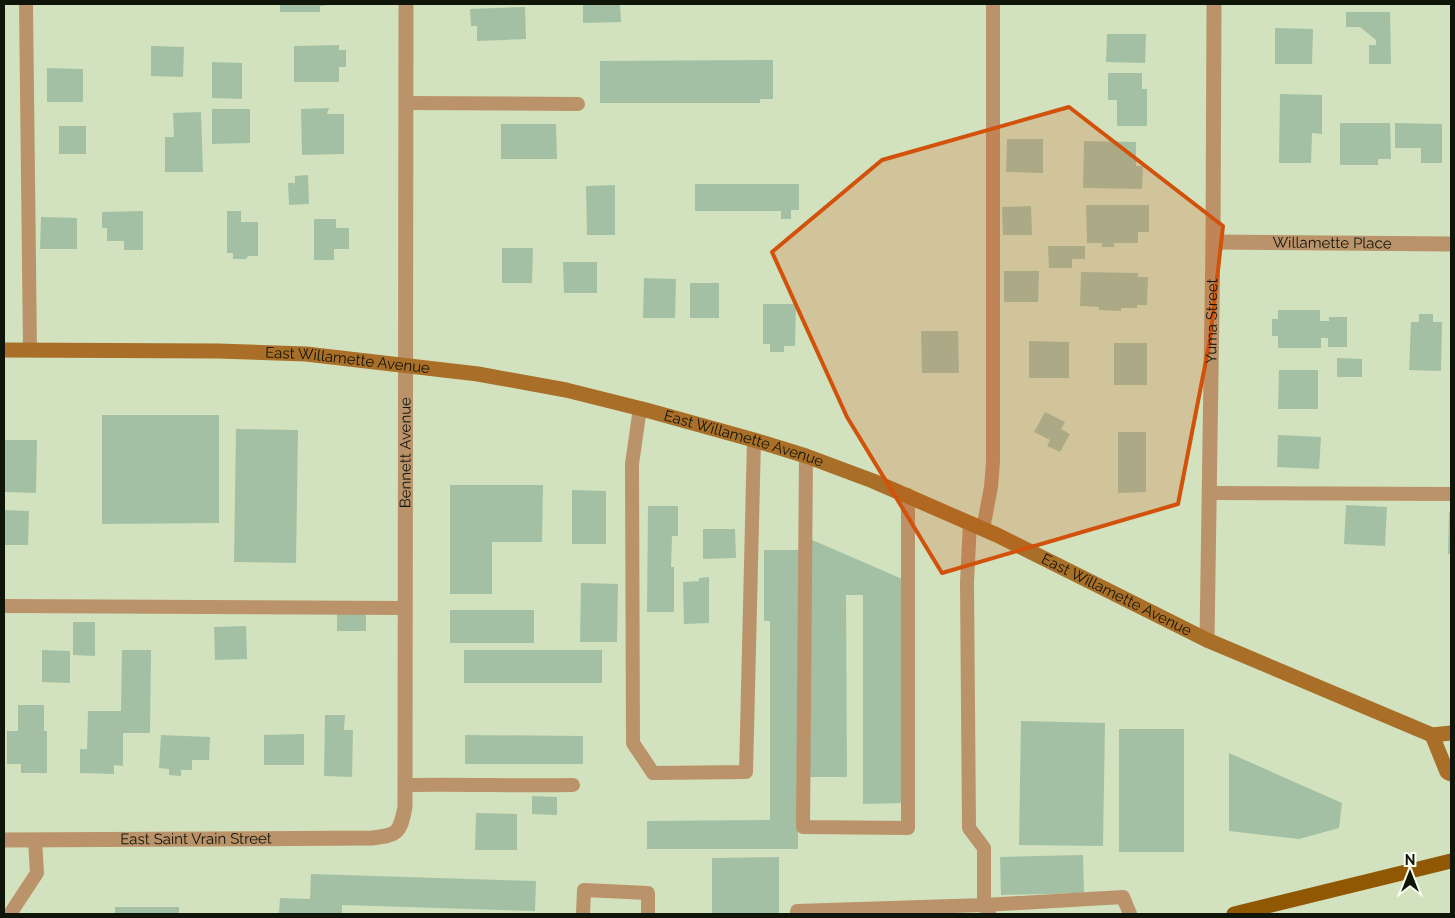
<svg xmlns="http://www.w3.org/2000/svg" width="1455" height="918" viewBox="0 0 1455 918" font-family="Raleway,sans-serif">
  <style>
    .building { fill: #a3c0a5 }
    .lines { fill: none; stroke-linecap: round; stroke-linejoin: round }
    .lane { stroke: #bb936a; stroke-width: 14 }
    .street { stroke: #bb936a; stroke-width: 15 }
    .secondary { stroke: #a96e27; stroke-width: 15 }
    .primary { stroke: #915804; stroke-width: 15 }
    .marked { fill: #d2520c; fill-opacity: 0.2; stroke: #d2520c; stroke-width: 4; stroke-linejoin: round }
    .labels { text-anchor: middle; stroke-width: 4; stroke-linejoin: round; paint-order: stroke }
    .street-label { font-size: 15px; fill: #101509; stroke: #f8fff0 }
  </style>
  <rect width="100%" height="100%" fill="#d2e2be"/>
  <g class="building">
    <path d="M 280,4 L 329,4 L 329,5 L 320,6 L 320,12 L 280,12 Z"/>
    <path d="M 583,4 L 620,4 L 621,22 L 583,23 Z"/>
    <path d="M 525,7 L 526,39 L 477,41 L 477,26 L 471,26 L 470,9 Z"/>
    <path d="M 1346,12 L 1390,12 L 1391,64 L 1369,64 L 1369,45 L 1376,45 L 1376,40 L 1360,27 L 1346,27 Z"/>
    <path d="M 1275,28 L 1313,29 L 1312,64 L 1275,64 Z"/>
    <path d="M 1107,34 L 1146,34 L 1145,63 L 1106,62 Z"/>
    <path d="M 339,45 L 339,50 L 346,50 L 346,67 L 339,67 L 339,82 L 294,82 L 294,46 Z"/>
    <path d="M 151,46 L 184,47 L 183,77 L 151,76 Z"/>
    <path d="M 773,60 L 773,99 L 760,99 L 760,103 L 600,103 L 600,61 Z"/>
    <path d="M 212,62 L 242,63 L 242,99 L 212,98 Z"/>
    <path d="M 47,68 L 83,69 L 83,102 L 47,102 Z"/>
    <path d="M 1108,73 L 1142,73 L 1142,89 L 1147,89 L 1147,126 L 1117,126 L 1117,100 L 1108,100 Z"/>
    <path d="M 1280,94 L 1322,95 L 1322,134 L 1312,133 L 1311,163 L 1279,163 Z"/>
    <path d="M 329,108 L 327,114 L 344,114 L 344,154 L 302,155 L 301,109 Z"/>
    <path d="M 212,109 L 250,109 L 250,143 L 212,144 Z"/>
    <path d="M 201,112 L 203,172 L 165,172 L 165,137 L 174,137 L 173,113 Z"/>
    <path d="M 1340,123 L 1390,123 L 1391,159 L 1378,159 L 1378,165 L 1340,165 Z"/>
    <path d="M 1395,123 L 1442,124 L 1442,163 L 1421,163 L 1421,148 L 1395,148 Z"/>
    <path d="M 501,124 L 556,124 L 557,159 L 501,159 Z"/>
    <rect x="59" y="126" width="27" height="28"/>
    <path d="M 1007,139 L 1043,139 L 1043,173 L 1006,172 Z"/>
    <path d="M 1084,141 L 1136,142 L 1136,166 L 1143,166 L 1142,189 L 1083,188 Z"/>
    <path d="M 308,175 L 309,204 L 289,205 L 288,183 L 295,183 L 295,176 Z"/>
    <path d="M 695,184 L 799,184 L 799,210 L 791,210 L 791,219 L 781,219 L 781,211 L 695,211 Z"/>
    <path d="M 615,185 L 615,235 L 587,235 L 586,186 Z"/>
    <path d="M 1086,205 L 1149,205 L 1149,232 L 1138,232 L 1138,243 L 1114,243 L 1114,247 L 1102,247 L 1102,243 L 1087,243 Z"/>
    <path d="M 1031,206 L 1032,235 L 1003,235 L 1002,207 Z"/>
    <path d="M 143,211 L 143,250 L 124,250 L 124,241 L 107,241 L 107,228 L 102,228 L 102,212 Z"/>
    <path d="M 227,211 L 241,211 L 241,222 L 258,222 L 258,256 L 248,256 L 246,259 L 233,259 L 233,253 L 227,253 Z"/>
    <path d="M 41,217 L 77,218 L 77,249 L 40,249 Z"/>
    <path d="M 314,219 L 336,219 L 336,228 L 349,228 L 349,249 L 334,249 L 334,260 L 314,260 Z"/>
    <path d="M 1048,246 L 1085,246 L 1085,259 L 1072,259 L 1072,268 L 1049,268 Z"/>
    <path d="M 502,248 L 533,248 L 532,283 L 502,283 Z"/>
    <path d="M 563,262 L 597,262 L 597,293 L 564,293 Z"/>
    <path d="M 1004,271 L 1039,271 L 1038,302 L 1004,302 Z"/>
    <path d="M 1081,272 L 1138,273 L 1138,277 L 1148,277 L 1147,305 L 1137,305 L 1137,308 L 1121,308 L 1121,311 L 1099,310 L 1099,307 L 1080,306 Z"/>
    <path d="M 644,278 L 676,279 L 675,318 L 643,318 Z"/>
    <rect x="690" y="283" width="29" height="35"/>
    <path d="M 763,304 L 796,304 L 795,346 L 784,346 L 784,352 L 770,352 L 770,344 L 763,344 Z"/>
    <path d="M 1278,310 L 1320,310 L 1320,321 L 1329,321 L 1329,317 L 1347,317 L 1347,347 L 1328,347 L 1328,338 L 1321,338 L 1321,348 L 1278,348 L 1278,336 L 1272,336 L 1272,319 L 1278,319 Z"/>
    <path d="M 1419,314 L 1433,314 L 1433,322 L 1442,322 L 1441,371 L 1409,370 L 1411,322 L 1419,322 Z"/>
    <path d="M 921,331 L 958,331 L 959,373 L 922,373 Z"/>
    <path d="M 1029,341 L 1069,342 L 1069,378 L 1029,378 Z"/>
    <rect x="1114" y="343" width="33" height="42"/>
    <path d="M 1337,358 L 1362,359 L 1362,377 L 1337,377 Z"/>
    <path d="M 1279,370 L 1318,370 L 1318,409 L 1278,409 Z"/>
    <path d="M 1045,412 L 1065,422 L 1061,429 L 1070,434 L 1060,452 L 1047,446 L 1050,440 L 1034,432 Z"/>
    <path d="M 102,415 L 219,415 L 219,523 L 102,524 Z"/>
    <path d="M 236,429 L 298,430 L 296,563 L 234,562 Z"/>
    <path d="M 1118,432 L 1146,432 L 1146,492 L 1118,493 Z"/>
    <path d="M 1278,435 L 1321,437 L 1319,469 L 1277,467 Z"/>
    <path d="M 4,440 L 37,440 L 36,493 L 4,492 Z"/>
    <path d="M 450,485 L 543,485 L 542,542 L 492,542 L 492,594 L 450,594 Z"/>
    <path d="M 572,490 L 606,491 L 606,544 L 572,544 Z"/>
    <path d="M 1346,505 L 1387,507 L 1385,546 L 1344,544 Z"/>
    <path d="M 648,506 L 678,506 L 678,536 L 672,536 L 671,567 L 674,567 L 674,612 L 647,612 Z"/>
    <path d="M 4,510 L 29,511 L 28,545 L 4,545 Z"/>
    <path d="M 1449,512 L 1451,512 L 1451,554 L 1448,554 Z"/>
    <path d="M 703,529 L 735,529 L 736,558 L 703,559 Z"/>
    <path d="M 810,539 L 907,581 L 904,803 L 863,804 L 863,595 L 846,595 L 847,777 L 809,777 Z"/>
    <path d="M 764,550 L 799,550 L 798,849 L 647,849 L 647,821 L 770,820 L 770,621 L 764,621 Z"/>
    <path d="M 709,577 L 709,623 L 684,624 L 683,582 L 699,581 L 699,578 Z"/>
    <path d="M 581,583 L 618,584 L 617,642 L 580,642 Z"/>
    <rect x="450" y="610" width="84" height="33"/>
    <rect x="337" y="613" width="29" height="18"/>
    <path d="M 73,622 L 95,622 L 95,656 L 73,655 Z"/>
    <path d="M 246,626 L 247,659 L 215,660 L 214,627 Z"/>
    <path d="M 42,650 L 70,651 L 70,683 L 42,682 Z"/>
    <path d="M 122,650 L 151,650 L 150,733 L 123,733 L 123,766 L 114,765 L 114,774 L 80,773 L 80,749 L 87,749 L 88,711 L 121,711 Z"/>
    <rect x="464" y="650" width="138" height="33"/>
    <path d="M 18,705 L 44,705 L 44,731 L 47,731 L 47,773 L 21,773 L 21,764 L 7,764 L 7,731 L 18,731 Z"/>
    <path d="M 325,715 L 345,715 L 344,730 L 353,730 L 352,777 L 324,776 Z"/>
    <path d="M 1021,721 L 1105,723 L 1103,846 L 1019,845 Z"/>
    <rect x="1119" y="729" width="65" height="123"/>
    <path d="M 304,734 L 304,765 L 264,765 L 264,735 Z"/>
    <path d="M 161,735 L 210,737 L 209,760 L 192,760 L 192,770 L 181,770 L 181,776 L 169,775 L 169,769 L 159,768 Z"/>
    <path d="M 465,735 L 583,736 L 583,764 L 465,764 Z"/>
    <path d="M 1229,753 L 1342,803 L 1339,828 L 1299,839 L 1229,831 Z"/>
    <path d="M 532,796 L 557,797 L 557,815 L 532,814 Z"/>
    <path d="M 476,813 L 517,814 L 517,850 L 475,850 Z"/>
    <path d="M 1083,855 L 1084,893 L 1001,895 L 1000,857 Z"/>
    <path d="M 779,857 L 779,914 L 712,914 L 712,858 Z"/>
    <path d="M 311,874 L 536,881 L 535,911 L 342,905 L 342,914 L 279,914 L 280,898 L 310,899 Z"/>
    <rect x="115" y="907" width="64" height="7"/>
  </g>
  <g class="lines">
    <g class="lane">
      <path d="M 26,4 L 30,350"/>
      <path d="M 406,103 L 578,104"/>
      <path d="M 640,408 L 632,464 L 633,743 L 653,773 L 746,772 L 754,440"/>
      <path d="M 806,456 L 803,827 L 908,828 L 908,495"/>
      <path d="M 1209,493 L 1451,494"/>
      <path d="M 970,523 L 967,582 L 969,828 L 984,848 L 984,905 L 1123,897 L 1130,914"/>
      <path d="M 983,529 L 991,487 L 993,462 L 993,4"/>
      <path d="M 4,606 L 405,608"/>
      <path d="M 405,785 C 461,784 517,786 573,785"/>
      <path d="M 10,914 L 37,873 L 35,840"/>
      <path d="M 583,914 L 584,890 L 648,893 L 648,914"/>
      <path d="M 797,914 L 797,911 L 984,905 L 989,913"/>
    </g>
    <g class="street">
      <path id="s1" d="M 1213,242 L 1451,244"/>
      <path id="s2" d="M 1207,640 L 1213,242 L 1214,4"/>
      <path id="s3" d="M 4,840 L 372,838 C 398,835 400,833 405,807 L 406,4"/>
    </g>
    <g class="secondary">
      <path id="s4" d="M 4,350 L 218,351 L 306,354 L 478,374 L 566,390 L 646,410 L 754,440 L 806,456 L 873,481 L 997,535 L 1207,640 L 1432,735 L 1451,733"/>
      <path d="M 1432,735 L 1447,772 L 1451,774"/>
    </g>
    <path class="primary" d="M 1234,914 L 1451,861"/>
  </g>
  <path class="marked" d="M 1069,107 L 1223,226 L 1210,340 L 1178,504 L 942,573 L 847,417 L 772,252 L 882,160 Z"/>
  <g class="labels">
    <g class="street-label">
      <text dy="5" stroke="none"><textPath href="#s1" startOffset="119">Willamette Place</textPath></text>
      <text dy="5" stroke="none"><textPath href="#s2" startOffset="319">Yuma Street</textPath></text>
      <text dy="5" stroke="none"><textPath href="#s4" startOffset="344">East Willamette Avenue</textPath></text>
      <text dy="5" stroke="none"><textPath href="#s4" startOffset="749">East Willamette Avenue</textPath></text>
      <text dy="5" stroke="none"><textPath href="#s3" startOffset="774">Bennett Avenue</textPath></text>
      <text dy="5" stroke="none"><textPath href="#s4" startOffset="1154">East Willamette Avenue</textPath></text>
      <text dy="5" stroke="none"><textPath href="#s3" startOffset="192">East Saint Vrain Street</textPath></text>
    </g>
  </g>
  <rect width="1455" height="918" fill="none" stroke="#101509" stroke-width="10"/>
  <g transform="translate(1410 873)" stroke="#f8fff0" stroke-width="4" paint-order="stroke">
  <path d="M0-4L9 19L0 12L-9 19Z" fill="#101509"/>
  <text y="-8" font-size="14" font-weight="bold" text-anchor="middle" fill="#101509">N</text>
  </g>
</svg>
